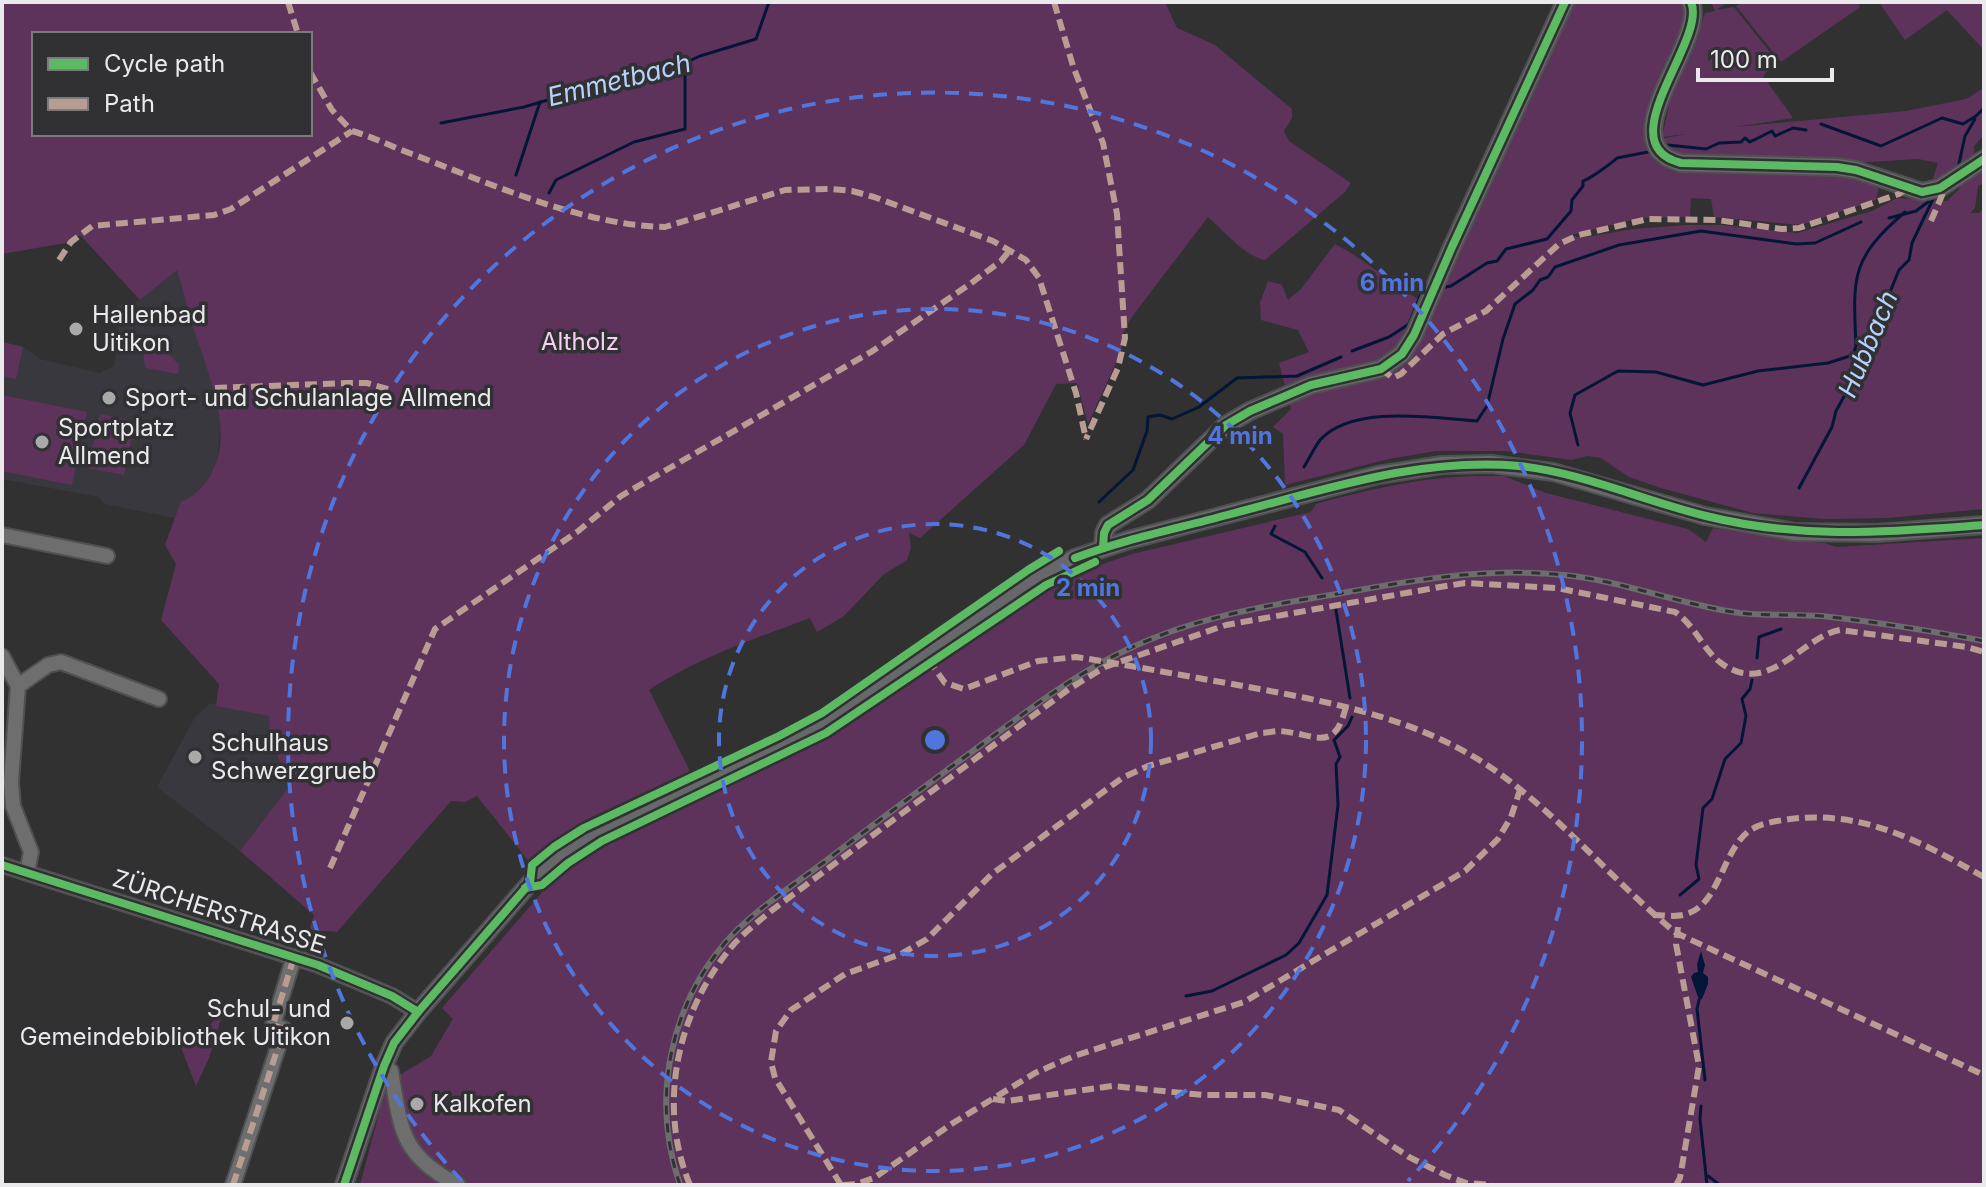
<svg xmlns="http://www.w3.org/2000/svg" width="1986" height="1187" viewBox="0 0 1986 1187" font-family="Inter,sans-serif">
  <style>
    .built { fill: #39383f }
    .green { fill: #5d335c; fill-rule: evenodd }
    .water { fill: #041637 }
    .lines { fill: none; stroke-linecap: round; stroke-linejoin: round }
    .stream { stroke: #041637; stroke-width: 3 }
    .minor-casing { stroke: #504f51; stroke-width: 18 }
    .major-casing { stroke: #504f51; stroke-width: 20 }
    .minor { stroke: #6e6e6e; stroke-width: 14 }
    .major { stroke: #68686c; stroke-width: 16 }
    .rail-casing { stroke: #6d6d6e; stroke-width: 6 }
    .rail { stroke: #313033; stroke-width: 3; stroke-dasharray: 9; stroke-linecap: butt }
    .quiet { stroke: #b99d93; stroke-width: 6; stroke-dasharray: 12 6; stroke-linecap: butt }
    .cycleway-casing { stroke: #313033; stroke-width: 13 }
    .cycleway { stroke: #5cba63; stroke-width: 8 }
    .ring { fill: none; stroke: #5075dd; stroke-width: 4; stroke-dasharray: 14 10 }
    .poi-dot { fill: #a9a9aa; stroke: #313033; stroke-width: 3 }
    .labels { text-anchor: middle; stroke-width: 7; stroke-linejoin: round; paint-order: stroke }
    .poi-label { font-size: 24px; fill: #eae9eb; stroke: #313033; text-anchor: start }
    .park-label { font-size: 24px; fill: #f7cff3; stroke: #313033 }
    .street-label { font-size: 24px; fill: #eae9eb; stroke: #313033 }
    .water-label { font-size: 26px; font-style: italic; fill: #b6d2fa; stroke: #313033 }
    .centre { fill: #5075dd; stroke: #313033; stroke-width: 4 }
    .ring-label { font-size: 24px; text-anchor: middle; font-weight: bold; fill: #5075dd; stroke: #313033; stroke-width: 7; stroke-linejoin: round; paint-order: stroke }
  </style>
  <rect width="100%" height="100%" fill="#313132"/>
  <g class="built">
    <path d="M 177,269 L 202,353 L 215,388 L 221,422 L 217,466 L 207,480 L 190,499 L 181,501 L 175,518 L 104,504 L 99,497 L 2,479 L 2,342 L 22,346 L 40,359 L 100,373 L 114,366 L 119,338 L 116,306 L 140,300 Z"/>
    <path d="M 210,703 L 269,716 L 270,741 L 291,784 L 240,851 L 157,787 L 195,717 Z"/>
  </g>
  <g class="green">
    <path d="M 2,2 L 1165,2 L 1177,28 L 1215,45 L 1292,109 L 1292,118 L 1284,131 L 1289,141 L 1351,183 L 1345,192 L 1265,260 C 1242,255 1225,231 1208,217 L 1131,318 L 1123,334 L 1121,352 L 1088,424 L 1077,383 L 1056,384 L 1024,445 L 920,538 L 909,533 L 911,548 L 907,560 L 883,575 L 844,616 L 817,632 L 810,618 C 754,639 699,657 649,690 L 692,775 C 637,801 578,824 531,864 L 477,796 L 465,802 L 451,801 L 337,932 C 327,930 317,932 309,930 L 314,915 L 240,851 L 291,784 L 270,741 L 269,716 L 216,706 L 219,684 L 161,620 L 176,564 L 165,545 L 181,501 C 192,499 197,491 205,483 C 235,445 215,394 202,353 C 192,326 185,297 177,270 L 140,300 L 81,236 L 77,236 L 71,242 L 2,254 ZM 34,34 L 310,34 L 310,134 L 34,134 Z"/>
    <path d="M 1574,2 L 1683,2 L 1686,17 L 1645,122 L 1645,142 L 1686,134 L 1662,137 L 1675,79 L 1699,31 L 1705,13 L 1715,11 L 1711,2 L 1728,2 L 1716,10 L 1734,7 L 1777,61 L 1763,76 L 1793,118 L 1735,127 L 1906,111 L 1966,99 L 1984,88 L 1984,135 L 1974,146 L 1973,175 L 1984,169 L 1984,183 L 1978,186 L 1975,208 L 1970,213 L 1979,213 L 1984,208 L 1984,509 L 1887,518 L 1824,519 L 1753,513 L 1661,488 L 1629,477 L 1601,458 L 1587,456 L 1572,460 L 1505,451 L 1436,451 L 1389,459 L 1285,485 L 1283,434 L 1273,427 L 1291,409 L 1279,363 L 1309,352 L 1298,330 L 1261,320 L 1260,303 L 1268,281 L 1282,285 L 1288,300 L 1301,289 L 1335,244 C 1370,262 1398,290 1434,308 L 1498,171 L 1565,12 ZM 1681,155 L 1852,163 L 1918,159 L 1938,163 L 1933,178 L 1961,187 L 1947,201 L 1897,198 L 1872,211 L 1797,233 L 1722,225 L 1687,225 L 1633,229 L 1581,238 L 1571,235 L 1640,218 L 1690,217 L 1691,198 L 1711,199 L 1714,217 L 1801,225 L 1876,200 L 1879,187 L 1861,178 L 1843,176 L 1671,171 L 1653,160 Z"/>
    <path d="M 1742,2 L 1857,2 L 1860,7 L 1781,62 L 1736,6 Z"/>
    <path d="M 1879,2 L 1984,2 L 1984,50 L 1947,10 L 1905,40 Z"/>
    <path d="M 152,340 L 158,342 L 179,365 L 178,374 L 146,368 C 142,359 143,346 152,340 Z"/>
    <path d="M 2,342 L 23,347 L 16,379 L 2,376 Z"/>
    <path d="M 2,395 L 87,412 L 72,485 L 2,471 Z"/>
    <path d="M 100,414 L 135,421 L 124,475 L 88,468 Z"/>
    <path d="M 1471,476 L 1504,476 L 1546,493 L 1688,529 L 1706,542 L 1713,528 L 1796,541 L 1824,543 L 1837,547 L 1984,538 L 1984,1185 L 360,1185 L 387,1083 L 431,1056 L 453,1019 L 442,1008 L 558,874 L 603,843 L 825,736 L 1027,600 L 1068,576 L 1132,554 L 1311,512 L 1316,504 C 1367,490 1418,478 1471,476 Z"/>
    <path d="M 223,1012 L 209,1058 L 196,1086 L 177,1037 L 192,1042 Z"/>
  </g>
  <path class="water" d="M 1701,951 L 1705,965 L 1703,973 L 1708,977 L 1708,984 L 1702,999 L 1699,1000 L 1691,977 L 1694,973 L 1698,972 L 1697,964 Z"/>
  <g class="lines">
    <g class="stream">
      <path d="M 441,123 L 524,107 L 589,88 L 665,72 L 700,56 L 756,39 L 769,2"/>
      <path d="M 1821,124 L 1881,146 L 1942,118 L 1963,124 L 1976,116 L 1984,108"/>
      <path d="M 1668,145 L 1706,149 L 1719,143 L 1741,142 L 1745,138 L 1750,142 L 1772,131 L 1775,136 L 1793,128 L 1806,130"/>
      <path d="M 1958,168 L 1965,136 L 1975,119"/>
      <path d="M 516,175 L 540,102"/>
      <path d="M 549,193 L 556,180 L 634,142 L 685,129 L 685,64"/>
      <path d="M 1889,218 L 1916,211 L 1932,199"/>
      <path d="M 1440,288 L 1451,286 L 1487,263 L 1497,261 L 1506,249 L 1547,239 L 1571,211 L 1572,200 L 1583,186 L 1583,181 C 1590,179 1613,162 1617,158 L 1648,152"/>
      <path d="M 1352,351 L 1389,337 L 1409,324 L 1421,294"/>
      <path d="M 1578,445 L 1570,413 L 1575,395 L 1618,371 L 1656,372 L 1703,385 L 1758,371 L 1828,363 L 1853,355 L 1856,346 C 1853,278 1850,259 1905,212"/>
      <path d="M 1304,467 C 1309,459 1314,448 1320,440 C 1353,404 1433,418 1477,421 L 1487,406 L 1503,339 L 1515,304 L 1533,290 L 1540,280 L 1548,277 L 1555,267 L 1619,245 L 1701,231 L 1796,244 L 1815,243 L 1861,222"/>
      <path d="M 1799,488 L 1832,427 L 1836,411 L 1858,371 L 1880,303 L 1888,297 L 1899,270 L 1909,260 L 1912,243 L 1933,199"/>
      <path d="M 1099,502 L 1133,470 L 1147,431 L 1148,417 L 1160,415 L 1172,419 L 1199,407 L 1237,378 L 1297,376 L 1341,357"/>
      <path d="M 1275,526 L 1271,534 L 1305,552 L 1322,578"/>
      <path d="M 1336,610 L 1350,698"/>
      <path d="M 1757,658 L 1759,637 L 1781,629"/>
      <path d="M 1680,895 L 1699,879 L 1696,865 L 1703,808 L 1712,799 L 1725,759 L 1741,743 L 1746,716 L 1742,699 L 1750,689 L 1752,680"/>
      <path d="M 1186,996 L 1212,991 L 1286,955 L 1299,943 L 1327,895 L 1338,805 L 1336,764 L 1340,757 L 1334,740 L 1348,726 L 1352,717"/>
      <path d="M 1699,1000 L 1697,1009 L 1705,1080"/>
      <path d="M 1701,1106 L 1700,1119 L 1707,1185"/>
      <path d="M 1708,1176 L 1720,1185"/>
    </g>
    <g class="minor-casing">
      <g id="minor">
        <path d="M 2,535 L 107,556"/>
        <path d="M 2,656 L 18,686 L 11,782 L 13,806 L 31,852 L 27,873"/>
        <path d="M 18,686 L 48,665 L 61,662 L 159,699"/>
        <path d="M 2,865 L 318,965 L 392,996 L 418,1012"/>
        <path d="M 384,1066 L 391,1071 C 401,1129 400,1155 458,1185"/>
        <path d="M 233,1185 L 284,1029 L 273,1025 L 294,957"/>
      </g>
    </g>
    <g class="major-casing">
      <g id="major">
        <path d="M 1691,2 C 1708,40 1606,144 1681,163 L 1837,167 L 1856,170 L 1922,192 L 1940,188 L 1984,159"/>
        <path d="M 1103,548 L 1104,533 L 1108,525 L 1148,500 L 1226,425 L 1250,411 L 1311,385 L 1381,369 L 1402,354 L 1414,335 L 1452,247 L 1565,2"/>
        <path d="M 344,1185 L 384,1066 L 394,1043 L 418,1012 L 543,868 L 583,840 L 816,728 L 860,700 L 1038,577 L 1075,558 L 1129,540 L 1378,475 L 1442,465 L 1491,464 L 1553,472 L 1705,516 L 1795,532 L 1877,533 L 1984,525"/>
      </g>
    </g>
    <use href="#minor" class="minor"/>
    <use href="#major" class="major"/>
    <g class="rail-casing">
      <path id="rail" d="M 680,1185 C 650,1098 670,1001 733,934 C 760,907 793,885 823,863 C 875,823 928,784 981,745 C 1027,711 1072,676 1124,651 C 1192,618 1263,606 1337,594 C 1413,580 1487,567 1564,575 C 1624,581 1681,605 1740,613 C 1767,616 1795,614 1822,616 C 1876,622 1931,631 1984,641"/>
    </g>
    <use href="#rail" class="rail"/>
    <g class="quiet">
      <path d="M 288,2 L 298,34"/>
      <path d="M 1054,2 L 1073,66 L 1103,143 L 1117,214 L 1125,338 L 1118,368 L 1086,439"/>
      <path d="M 310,72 L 332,110 L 352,131 C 370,136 386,144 404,151 C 485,181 578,225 665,227 L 785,190 L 832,189 L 852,191 L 874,197 L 993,241 L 1026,260 L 1039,278 L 1076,393 L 1086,439"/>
      <path d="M 1931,221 L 1943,193 L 1940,188"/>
      <path d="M 59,260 L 71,242 L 92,226 L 214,215 L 231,209 L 352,131"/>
      <path d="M 1381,369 L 1393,378 L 1401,374 L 1443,334 L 1486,311 L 1559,244 L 1579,235 L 1648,219 L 1717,220 L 1782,229 L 1799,228 L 1899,194 L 1907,188"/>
      <path d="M 215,388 L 347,383 L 367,383 L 391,390"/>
      <path d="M 928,659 L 945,683 L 964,689 L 1038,661 L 1076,657 C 1128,665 1180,675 1232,684 C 1325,701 1422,717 1500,774 C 1565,821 1615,883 1676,933 L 1984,1075"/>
      <path d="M 330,868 L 435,629 L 577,532 L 621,496 L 871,352 L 970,284 L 1001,261 L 1010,250"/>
      <path d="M 1653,915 C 1662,915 1674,917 1683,915 C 1720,907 1721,852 1749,831 C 1760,823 1777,821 1790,819 C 1864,810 1921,842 1984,877"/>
      <path d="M 993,1099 L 1007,1101 L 1112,1086 L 1203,1095 L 1265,1095 L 1339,1110 L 1409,1157 L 1445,1175 L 1466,1183 L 1492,1185"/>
      <path d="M 233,1185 L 284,1029 L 273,1025 L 294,957"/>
      <path d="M 690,1185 C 656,1104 678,1009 734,944 C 745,932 759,921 771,911 L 1069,689 L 1105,667 L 1226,625 L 1440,587 L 1465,583 L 1557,588 L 1675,612 C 1695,625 1703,650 1721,663 C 1769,698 1801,637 1840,630 L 1967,647 L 1984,652"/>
      <path d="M 841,1185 L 775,1078 L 771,1062 L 776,1031 L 791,1010 L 845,974 L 901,954 L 927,939 L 992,874 L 1122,778 L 1148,766 L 1261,733 C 1267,733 1274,731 1280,731 C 1316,734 1335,754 1346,706"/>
      <path d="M 843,1185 L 857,1184 L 874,1178 L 953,1123 L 1035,1073 L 1074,1056 L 1244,1002 L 1465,871 L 1498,839 L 1511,817 L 1520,790"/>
      <path d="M 1676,1185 L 1680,1178 L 1699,1066 L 1676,944 L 1678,927"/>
    </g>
    <g class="cycleway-casing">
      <g id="cycleway">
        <path d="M 1691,2 C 1708,40 1606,144 1681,163 L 1837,167 L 1856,170 L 1922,192 L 1940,188 L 1984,159"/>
        <path d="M 1103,548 L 1104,533 L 1108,525 L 1148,500 L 1226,425 L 1250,411 L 1311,385 L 1381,369 L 1402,354 L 1414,335 L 1452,247 L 1565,2"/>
        <path d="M 1075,558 C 1125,539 1176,529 1227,515 C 1324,490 1418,457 1519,466 C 1584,473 1644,501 1706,516 C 1803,540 1887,532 1984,525"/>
        <path d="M 2,865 L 318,965 L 392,996 L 418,1012"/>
        <path d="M 525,888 L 542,885 L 568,863 L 602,841 L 826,733 L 1046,585 L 1095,562"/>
        <path d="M 344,1185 L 384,1066 L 394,1043 L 418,1012 L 530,883 L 532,865 L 554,847 L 584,828 L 779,736 L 822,713 L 1028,570 L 1059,551"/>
      </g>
    </g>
    <use href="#cycleway" class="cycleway"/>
  </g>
  <g class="ring">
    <circle cx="935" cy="740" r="216"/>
    <circle cx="935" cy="740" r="431"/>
    <path d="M462 1181A647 647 0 1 1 1408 1181"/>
  </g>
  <g class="poi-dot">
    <circle cx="76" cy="329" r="8"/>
    <circle cx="109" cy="398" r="8"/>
    <circle cx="42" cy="442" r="8"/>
    <circle cx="195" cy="757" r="8"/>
    <circle cx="347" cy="1023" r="8"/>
    <circle cx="417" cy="1104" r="8"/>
  </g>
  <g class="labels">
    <g class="poi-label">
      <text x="92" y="323">Hallenbad<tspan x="92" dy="28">Uitikon</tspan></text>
      <text x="125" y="406">Sport- und Schulanlage Allmend</text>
      <text x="58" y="436">Sportplatz<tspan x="58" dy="28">Allmend</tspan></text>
      <text x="211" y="751">Schulhaus<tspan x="211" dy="28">Schwerzgrueb</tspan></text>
      <text x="331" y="1017" text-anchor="end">Schul- und<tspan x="331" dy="28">Gemeindebibliothek Uitikon</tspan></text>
      <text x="433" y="1112">Kalkofen</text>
    </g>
    <g class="park-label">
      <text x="580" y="350">Altholz</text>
    </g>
    <g class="street-label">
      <text transform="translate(219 912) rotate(18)" y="8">ZÜRCHERSTRASSE</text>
    </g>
    <g class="water-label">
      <text transform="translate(619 80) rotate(-14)" y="9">Emmetbach</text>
      <text transform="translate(1868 344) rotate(-67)" y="9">Hubbach</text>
    </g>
  </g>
  <circle cx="935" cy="740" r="12" class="centre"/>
  <g class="ring-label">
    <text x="1392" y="291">6 min</text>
    <text x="1240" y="444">4 min</text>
    <text x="1088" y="596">2 min</text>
  </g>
  <rect width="1986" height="1187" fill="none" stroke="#eae9eb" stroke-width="8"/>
  <rect x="32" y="32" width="280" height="104" fill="#313033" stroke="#7b7a7d" stroke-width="2"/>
  <rect x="48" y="58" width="40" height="12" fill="#5cba63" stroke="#7b7a7d" stroke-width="2"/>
  <text x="104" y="72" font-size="24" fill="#eae9eb">Cycle path</text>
  <rect x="48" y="98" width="40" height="12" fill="#b99d93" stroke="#7b7a7d" stroke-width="2"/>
  <text x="104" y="112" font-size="24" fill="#eae9eb">Path</text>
  <path d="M1698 68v12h134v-12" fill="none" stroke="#eae9eb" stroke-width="4"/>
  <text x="1710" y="68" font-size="24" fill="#eae9eb" stroke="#313033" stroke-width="6" paint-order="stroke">100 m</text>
</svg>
